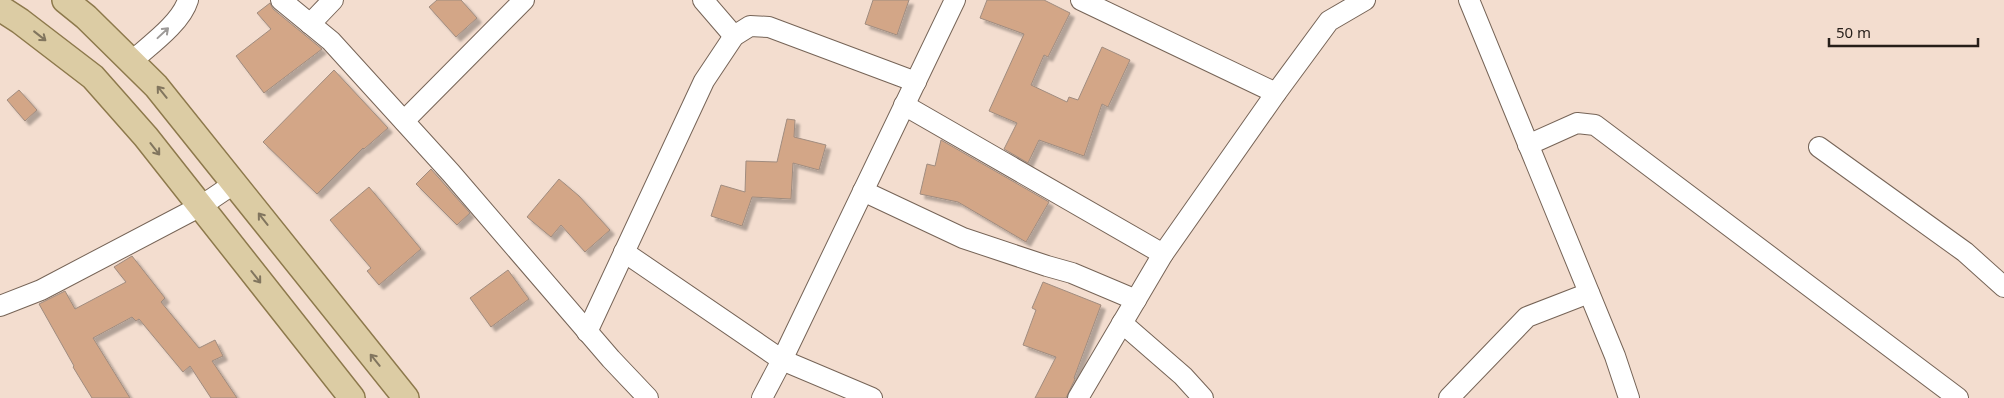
<svg xmlns="http://www.w3.org/2000/svg" width="2004" height="398" viewBox="0 0 2004 398" font-family="'Noto Sans',sans-serif">
  <style>
    .building { fill: #d3a687; stroke: #a08c7f; filter: url(#shadow) }
    .lines { fill: none; stroke-linecap: round; stroke-linejoin: round }
    .minor-casing { stroke: #766457; stroke-width: 22 }
    .major-casing { stroke: #8d794c; stroke-width: 28 }
    .minor { stroke: #fff; stroke-width: 20 }
    .major { stroke: #dccca4; stroke-width: 25 }
    .oneway { stroke: #9d9a98 }
    .oneway2 { stroke: #81755e }
  </style>
  <defs>
    <filter id="shadow"><feDropShadow dx="4.5" dy="4.5" stdDeviation="1" flood-color="#0004"/></filter>
  </defs>
  <rect width="100%" height="100%" fill="#f3ddcf"/>
  <g class="building">
    <path d="M 437,0 L 461,0 L 477,18 L 456,37 L 429,7 Z"/>
    <path d="M 873,0 L 909,0 L 897,35 L 865,24 Z"/>
    <path d="M 987,0 L 1044,0 L 1070,13 L 1048,57 L 1044,55 L 1031,85 L 1067,102 L 1069,97 L 1078,100 L 1102,47 L 1130,60 L 1108,107 L 1102,104 L 1084,156 L 1039,140 L 1028,163 L 1004,149 L 1017,123 L 989,111 L 1024,34 L 980,18 Z"/>
    <path d="M 270,3 L 273,9 L 322,49 L 264,93 L 236,56 L 271,29 L 257,13 Z"/>
    <path d="M 334,70 L 388,128 L 364,149 L 363,148 L 317,194 L 263,142 Z"/>
    <path d="M 19,90 L 37,110 L 25,121 L 7,100 Z"/>
    <path d="M 787,119 L 795,120 L 794,137 L 826,145 L 819,170 L 793,163 L 791,199 L 752,197 L 742,226 L 711,216 L 721,185 L 745,192 L 746,161 L 777,162 Z"/>
    <path d="M 941,140 L 1049,202 L 1026,242 L 958,202 L 920,194 L 927,164 L 935,166 Z"/>
    <path d="M 431,169 L 470,213 L 457,225 L 416,184 Z"/>
    <path d="M 559,179 L 579,196 L 610,230 L 585,252 L 561,225 L 551,237 L 527,217 Z"/>
    <path d="M 369,187 L 421,249 L 379,285 L 367,271 L 371,268 L 330,220 Z"/>
    <path d="M 132,256 L 165,298 L 161,302 L 199,348 L 215,340 L 223,356 L 212,361 L 237,398 L 211,398 L 190,366 L 183,372 L 139,319 L 136,321 L 132,317 L 93,338 L 130,398 L 92,398 L 73,367 L 74,366 L 39,304 L 65,291 L 75,309 L 126,282 L 114,267 Z"/>
    <path d="M 508,270 L 529,299 L 491,327 L 470,298 Z"/>
    <path d="M 1043,282 L 1101,305 L 1074,378 L 1075,379 L 1066,398 L 1035,398 L 1056,357 L 1023,345 L 1036,310 L 1032,308 Z"/>
  </g>
  <g class="lines">
    <g class="minor-casing">
      <g id="minor">
        <path d="M 281,0 L 331,41 L 451,173 L 611,359 L 648,398"/>
        <path d="M 703,0 L 734,36"/>
        <path d="M 1081,0 L 1276,93"/>
        <path d="M 1469,0 L 1615,356 L 1629,398"/>
        <path d="M 310,24 L 333,0"/>
        <path d="M 132,61 C 150,45 181,23 188,0"/>
        <path d="M 904,105 L 1163,254"/>
        <path d="M 404,121 L 524,0"/>
        <path d="M 1528,145 L 1577,123 L 1595,125 L 1958,398"/>
        <path d="M 1819,147 L 1965,252 L 2004,287"/>
        <path d="M 863,191 L 963,238 L 1047,266 L 1072,273 L 1136,300"/>
        <path d="M 624,252 L 782,360 L 872,398"/>
        <path d="M 0,306 L 41,290 L 201,206 L 235,183"/>
        <path d="M 1122,323 L 1183,376 L 1203,398"/>
        <path d="M 587,332 L 704,81 L 734,36 L 750,26 L 769,27 L 916,82"/>
        <path d="M 762,398 L 782,360 L 955,0"/>
        <path d="M 1078,398 L 1163,254 L 1276,93 L 1329,21 L 1365,0"/>
        <path d="M 1449,398 L 1527,317 L 1589,293"/>
      </g>
    </g>
    <g class="major-casing">
      <g id="major">
        <path d="M 65,0 L 86,17 L 156,86 L 406,398"/>
        <path d="M 0,8 L 20,21 L 93,77 L 146,137 L 352,398"/>
      </g>
    </g>
    <use href="#minor" class="minor"/>
    <use href="#major" class="major"/>
  </g>
  <defs><path id="oneway-shaft" d="M-6 0H5M1.5-3L5.5 0L1.5 3" fill="none" stroke-width="1.6" stroke-linecap="round" stroke-linejoin="round" transform="scale(1.25)"/></defs>
  <use class="oneway" href="#oneway-shaft" transform="translate(163 33) rotate(-43)"/>
  <g class="oneway2">
    <use href="#oneway-shaft" transform="translate(40 36) rotate(38)"/>
    <use href="#oneway-shaft" transform="translate(162 92) rotate(-129)"/>
    <use href="#oneway-shaft" transform="translate(155 149) rotate(52)"/>
    <use href="#oneway-shaft" transform="translate(263 219) rotate(-128)"/>
    <use href="#oneway-shaft" transform="translate(256 277) rotate(52)"/>
    <use href="#oneway-shaft" transform="translate(375 360) rotate(-129)"/>
  </g>
  <path d="M1829 38v8h149v-8" fill="none" stroke="#261e19" stroke-width="2.5"/>
  <text x="1836" y="38" font-size="15" fill="#261e19" stroke="#f3ddcf" stroke-width="4" paint-order="stroke">50 m</text>
</svg>
